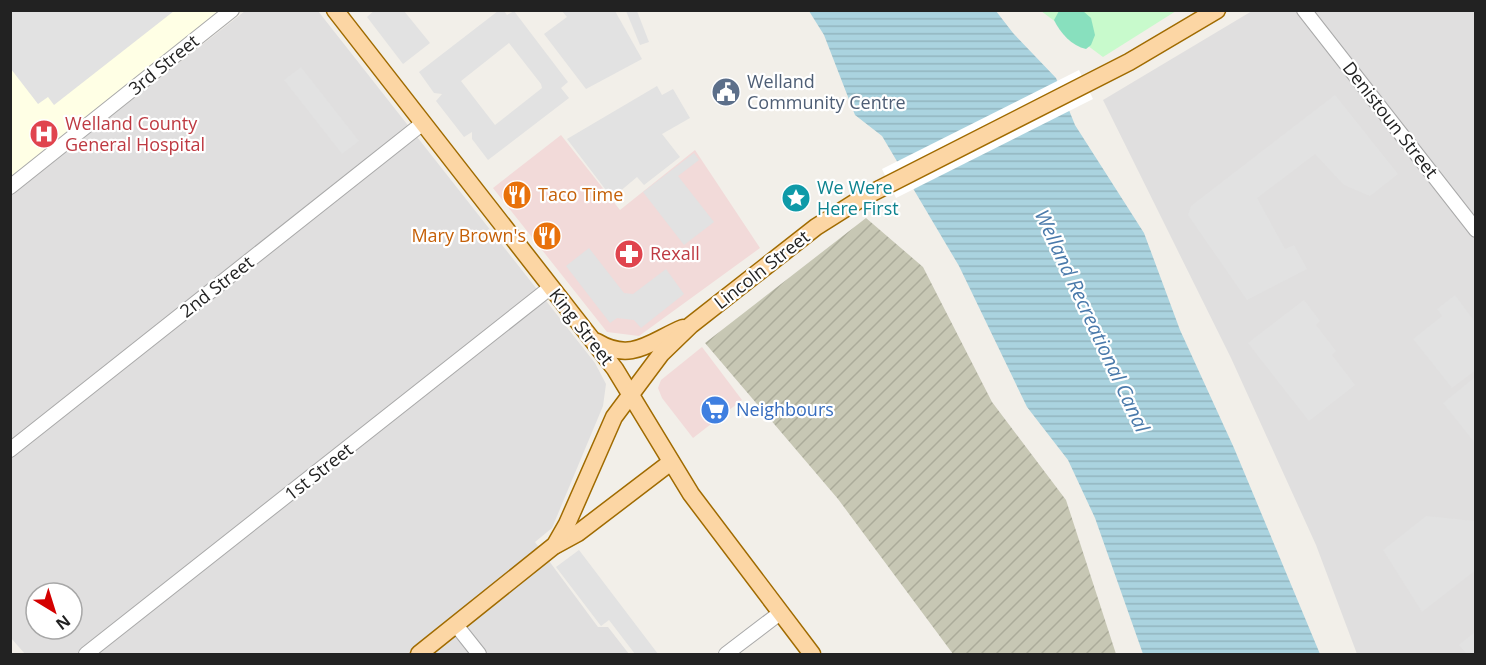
<svg xmlns="http://www.w3.org/2000/svg" width="1486" height="665" viewBox="0 0 1486 665" font-family="'Open Sans',sans-serif">
  <style>
    .residential { fill: #e0dfdf; fill-rule: evenodd }
    .commercial { fill: #f2dad9 }
    .education { fill: #ffffe5 }
    .construction { fill: url(#construction-furrows) }
    .park { fill: #c8facc }
    .pitch { fill: #88e0be }
    .parking { fill: #e2e2e2; fill-rule: evenodd }
    .water { fill: url(#water-rules) }
    .pier { fill: #fff }
    .lines { fill: none; stroke-linecap: round; stroke-linejoin: round }
    .minor-casing { stroke: #a9a9a9; stroke-width: 16 }
    .major-casing { stroke: #a06b00; stroke-width: 19 }
    .minor { stroke: #fff; stroke-width: 14 }
    .major { stroke: #fcd6a4; stroke-width: 16 }
    .labels { text-anchor: middle; stroke-width: 4.5; stroke-linejoin: round; paint-order: stroke }
    .street-label { font-size: 18px; fill: #222; stroke: #fff }
    .service-label { font-size: 18px; fill: #4e5e75; stroke: #fff; text-anchor: start }
    .health-label { font-size: 18px; fill: #be3a42; stroke: #fff; text-anchor: start }
    .culture-label { font-size: 18px; fill: #0d838f; stroke: #fff; text-anchor: start }
    .food-label { font-size: 18px; fill: #c56008; stroke: #fff; text-anchor: start }
    .shop-label { font-size: 18px; fill: #366cbe; stroke: #fff; text-anchor: start }
    .water-label { font-size: 20px; font-style: italic; fill: #4a7aab; stroke: #fff }
  </style>
  <defs>
    <pattern id="construction-furrows" width="10" height="10" patternUnits="userSpaceOnUse" patternTransform="scale(1.5)"><rect width="10" height="10" fill="#c7c7b4"/><path d="M-1 1l2-2M0 10L10 0M9 11l2-2" fill="none" stroke="#abab9a"/></pattern>
    <pattern id="water-rules" width="6" height="5" patternUnits="userSpaceOnUse" patternTransform="scale(1.5)"><rect width="6" height="5" fill="#aad3df"/><path d="M0 2.5h6" fill="none" stroke="#92b5bf"/></pattern>
  </defs>
  <rect width="100%" height="100%" fill="#f2efe9"/>
  <g class="residential">
    <path d="M 245,11 L 318,11 L 595,363 L 606,384 L 603,406 L 552,528 L 535,542 L 598,627 L 608,627 L 629,654 L 25,654 L 11,638 L 11,195 ZM 36,593 L 72,593 L 72,629 L 36,629 Z"/>
    <path d="M 1252,11 L 1475,11 L 1475,654 L 1357,654 L 1316,545 L 1231,358 L 1103,100 Z"/>
  </g>
  <g class="commercial">
    <path d="M 561,135 L 620,210 L 695,150 L 760,248 L 639,336 L 607,332 L 493,188 Z"/>
    <path d="M 702,347 L 742,400 L 693,438 L 662,398 L 658,388 L 661,380 Z"/>
  </g>
  <path class="education" d="M 11,11 L 232,11 L 11,187 Z"/>
  <path class="construction" d="M 866,218 L 923,267 L 992,402 L 1066,500 L 1116,654 L 953,654 L 838,499 L 705,343 Z"/>
  <path class="park" d="M 1041,11 L 1176,11 L 1103,57 Z"/>
  <path class="pitch" d="M 1059,11 L 1083,11 L 1091,18 L 1095,35 L 1091,45 L 1086,49 C 1072,46 1060,33 1054,20 Z"/>
  <g class="parking">
    <path d="M 11,10 L 174,10 L 174,11 L 54,105 L 48,97 L 38,104 L 11,69 Z"/>
    <path d="M 375,10 L 404,11 L 430,43 L 403,64 L 367,17 Z"/>
    <path d="M 498,11 L 504,11 L 507,15 L 514,11 L 568,82 L 561,88 L 569,98 L 488,160 L 472,139 L 472,132 L 464,137 L 436,101 L 442,94 L 434,93 L 419,72 ZM 509,43 L 541,84 L 542,88 L 495,125 L 461,81 Z"/>
    <path d="M 562,11 L 615,11 L 642,59 L 586,89 L 544,34 L 567,17 Z"/>
    <path d="M 626,11 L 637,11 L 649,42 L 640,45 Z"/>
    <path d="M 301,67 L 359,141 L 342,154 L 284,80 Z"/>
    <path d="M 657,86 L 662,95 L 673,89 L 690,118 L 662,134 L 680,157 L 644,185 L 637,177 L 612,198 L 567,139 Z"/>
    <path d="M 1335,95 L 1398,174 L 1370,196 L 1344,185 L 1315,154 L 1257,198 L 1285,249 L 1294,245 L 1307,269 L 1247,300 L 1188,215 L 1191,206 Z"/>
    <path d="M 694,153 L 699,160 L 678,176 L 714,222 L 684,245 L 643,192 Z"/>
    <path d="M 589,248 L 624,293 L 633,294 L 666,269 L 684,294 L 641,328 L 634,320 L 617,318 L 610,323 L 566,266 Z"/>
    <path d="M 1455,295 L 1475,322 L 1476,370 L 1452,388 L 1413,339 L 1442,316 L 1437,309 Z"/>
    <path d="M 1304,300 L 1320,321 L 1316,325 L 1336,351 L 1332,355 L 1355,385 L 1309,421 L 1248,343 Z"/>
    <path d="M 1475,377 L 1476,440 L 1474,442 L 1443,403 Z"/>
    <path d="M 1426,516 L 1475,521 L 1476,570 L 1422,612 L 1383,550 Z"/>
    <path d="M 579,550 L 658,654 L 635,654 L 609,620 L 601,626 L 556,567 Z"/>
    <path d="M 1475,632 L 1475,654 L 1467,654 L 1459,645 Z"/>
  </g>
  <path class="water" d="M 809,11 L 996,11 L 1013,33 L 1056,78 L 1075,125 L 1144,233 L 1180,330 L 1234,448 L 1320,654 L 1143,654 L 1095,518 L 1068,460 L 1027,407 L 959,266 L 882,136 L 855,115 L 824,35 Z"/>
  <path class="pier" d="M 1079,70 L 1093,99 L 896,198 L 882,169 Z"/>
  <g class="lines">
    <g class="minor-casing">
      <g id="minor">
        <path d="M 1304,10 L 1476,230"/>
        <path d="M 10,187 L 232,10"/>
        <path d="M 10,450 L 423,123"/>
        <path d="M 456,625 L 479,654"/>
        <path d="M 86,654 L 551,287"/>
        <path d="M 726,654 L 780,613"/>
      </g>
    </g>
    <g class="major-casing">
      <g id="major">
        <path d="M 335,10 L 615,369 L 691,494 L 812,654"/>
        <path d="M 597,342 C 632,363 651,341 683,328"/>
        <path d="M 556,545 L 578,533 L 671,462"/>
        <path d="M 419,654 L 555,545 L 567,524 L 614,417 L 661,354 L 691,325 L 816,227 L 862,198 L 1129,62 L 1217,10"/>
      </g>
    </g>
    <use href="#minor" class="minor"/>
    <use href="#major" class="major"/>
  </g>
  <defs>
    <g id="civic-disc" transform="scale(1.5)"><circle r="9.5" fill="#5c6f8a" stroke="#fff"/><path d="M-.6-6.5H3V-4.5H.6V-3L4-1V1h2V6H-6V1h2V-1L-.6-3ZM-1.2 2.5V6h2.4V2.5Z" fill="#fff"/></g>
    <g id="hospital-disc" transform="scale(1.5)"><circle r="9.5" fill="#e0444e" stroke="#fff"/><path d="M-5-5h3v3.5h4V-5h3V5h-3V1.5h-4V5h-3Z" fill="#fff"/></g>
    <g id="restaurant-disc" transform="scale(1.5)"><circle r="9.5" fill="#e8710a" stroke="#fff"/><path d="M-5-6h1v4h1v-4h1v4h1v-4h1v5L-1.5 .5V6h-2V.5L-5-1ZM5-6V6H3V1.5H1.5Q1.5-4 5-6Z" fill="#fff"/></g>
    <g id="sight-disc" transform="scale(1.5)"><circle r="9.5" fill="#0f9aa8" stroke="#fff"/><path d="M0-6L1.8-2.2L6-1.7L2.9 1.2L3.7 5.4L0 3.3L-3.7 5.4L-2.9 1.2L-6-1.7L-1.8-2.2Z" fill="#fff"/></g>
    <g id="pharmacy-disc" transform="scale(1.5)"><circle r="9.5" fill="#e0444e" stroke="#fff"/><path d="M-2-6h4v4h4v4h-4v4h-4v-4h-4v-4h4Z" fill="#fff"/></g>
    <g id="supermarket-disc" transform="scale(1.5)"><circle r="9.5" fill="#3f7fe0" stroke="#fff"/><path d="M-6-5.5h2.5l.6 2H6L4.5 2H-2.5L-4.4-4H-6ZM-1.5 3.2a1.3 1.3 0 1 0 .1 0ZM3 3.2a1.3 1.3 0 1 0 .1 0Z" fill="#fff"/></g>
  </defs>
  <g fill-rule="evenodd">
    <use href="#civic-disc" x="726" y="92"/>
    <use href="#hospital-disc" x="44" y="134"/>
    <use href="#restaurant-disc" x="517" y="195"/>
    <use href="#sight-disc" x="796" y="198"/>
    <use href="#restaurant-disc" x="547" y="236"/>
    <use href="#pharmacy-disc" x="629" y="254"/>
    <use href="#supermarket-disc" x="715" y="410"/>
  </g>
  <g class="labels">
    <g class="street-label">
      <text transform="translate(164 65) rotate(-39)" y="6">3rd Street</text>
      <text transform="translate(1390 120) rotate(52)" y="6">Denistoun Street</text>
      <text transform="translate(762 270) rotate(-38)" y="6">Lincoln Street</text>
      <text transform="translate(217 287) rotate(-38)" y="6">2nd Street</text>
      <text transform="translate(581 327) rotate(52)" y="6">King Street</text>
      <text transform="translate(319 472) rotate(-38)" y="6">1st Street</text>
    </g>
    <g class="service-label">
      <text x="747" y="88">Welland<tspan x="747" dy="21">Community Centre</tspan></text>
    </g>
    <g class="health-label">
      <text x="65" y="130">Welland County<tspan x="65" dy="21">General Hospital</tspan></text>
      <text x="650" y="260">Rexall</text>
    </g>
    <g class="culture-label">
      <text x="817" y="194">We Were<tspan x="817" dy="21">Here First</tspan></text>
    </g>
    <g class="food-label">
      <text x="538" y="201">Taco Time</text>
      <text x="526" y="242" text-anchor="end">Mary Brown's</text>
    </g>
    <g class="shop-label">
      <text x="736" y="416">Neighbours</text>
    </g>
    <g class="water-label">
      <text transform="translate(1092 321) rotate(65)" y="7">Welland Recreational Canal</text>
    </g>
  </g>
  <rect width="1486" height="665" fill="none" stroke="#222222" stroke-width="24"/>
  <g transform="translate(54 611) rotate(142)"><circle r="28" fill="#ffffff" stroke="#a7a7a7" stroke-width="1.5"/>
  <path d="M0-4.5L10 22L0 15L-10 22Z" fill="#d40000"/>
  <text y="-9" font-size="16" font-weight="bold" text-anchor="middle" fill="#222222">N</text>
  </g>
</svg>
